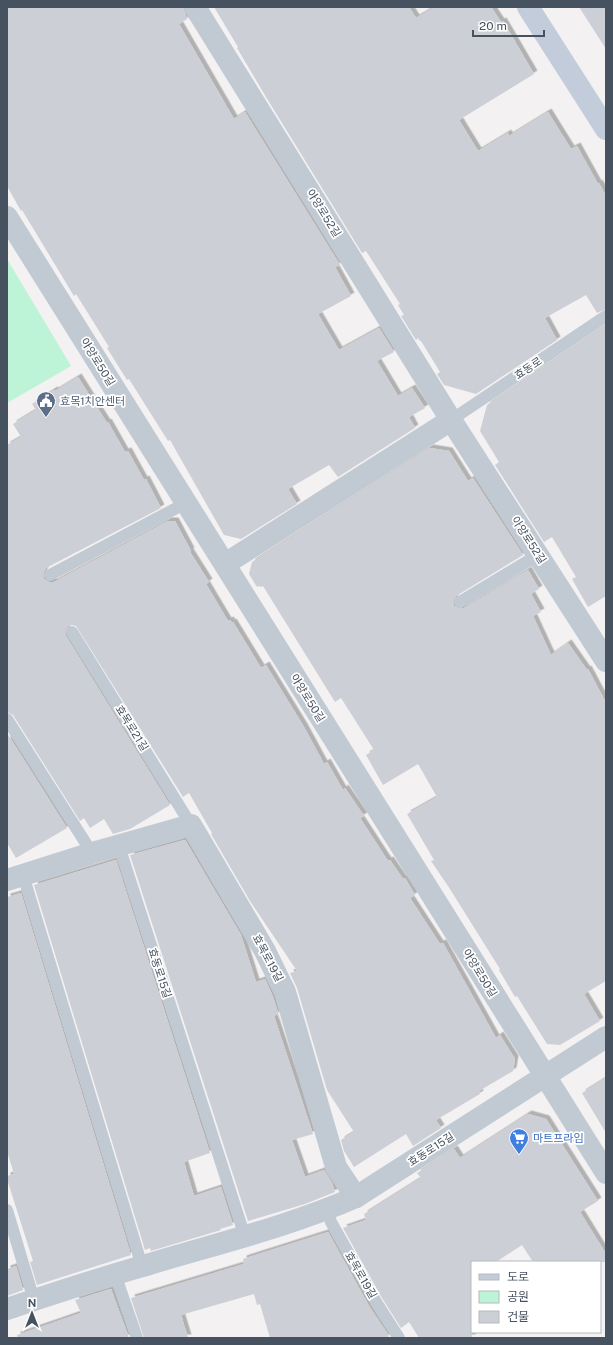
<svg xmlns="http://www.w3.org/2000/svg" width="613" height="1345" viewBox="0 0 613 1345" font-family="'Public Sans','Noto Sans KR',sans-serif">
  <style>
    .green { fill: #bdf3d7 }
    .building { fill: #cdcfd6; filter: url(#shadow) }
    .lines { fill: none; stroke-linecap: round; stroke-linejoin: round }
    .service { stroke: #c1cad3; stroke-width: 12 }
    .minor { stroke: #c1cad3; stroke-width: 22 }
    .secondary { stroke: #c2ccdb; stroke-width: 22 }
    .labels { text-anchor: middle; stroke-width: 3.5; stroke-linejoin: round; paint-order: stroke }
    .street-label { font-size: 11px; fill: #475260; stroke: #fff }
    .service-label { font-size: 11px; fill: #4e5e75; stroke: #fff; text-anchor: start }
    .shop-label { font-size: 11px; fill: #366cbe; stroke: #fff; text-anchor: start }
  </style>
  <defs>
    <filter id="shadow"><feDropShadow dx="3.5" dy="-3.5" stdDeviation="0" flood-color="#0004"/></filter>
  </defs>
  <rect width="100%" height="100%" fill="#f3f1f1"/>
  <path class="green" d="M 7,259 L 71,366 L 7,403 Z"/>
  <g class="building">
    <path d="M 7,7 L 183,7 L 187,19 L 179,24 L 234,119 L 245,112 L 340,265 L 335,267 L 351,296 L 318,314 L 339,350 L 379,328 L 394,352 L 377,361 L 398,396 L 412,388 L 425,408 L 409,417 L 415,428 L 338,477 L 329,465 L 288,489 L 297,504 L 241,539 L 224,535 L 170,440 L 168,441 L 129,379 L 127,380 L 107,348 L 109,347 L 76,294 L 74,296 L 22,210 L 21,211 L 7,186 Z"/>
    <path d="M 214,7 L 409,7 L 416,18 L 435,7 L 491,7 L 501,22 L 503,21 L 534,74 L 459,120 L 478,151 L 508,133 L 509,136 L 548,112 L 571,149 L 577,146 L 598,184 L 599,183 L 606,196 L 606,309 L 597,313 L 586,295 L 545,318 L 557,340 L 476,394 L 444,385 L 437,374 L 440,372 L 421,341 L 420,341 L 418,338 L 416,340 L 401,316 L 404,315 L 398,305 L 400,304 L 366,251 L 362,253 L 266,97 L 237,48 L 238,47 Z"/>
    <path d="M 579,7 L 606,7 L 606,49 Z"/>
    <path d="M 606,325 L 606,596 L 588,607 L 572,579 L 576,577 L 552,537 L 544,542 L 495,465 L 499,462 L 480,431 L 487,405 Z"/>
    <path d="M 78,377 L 107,423 L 108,422 L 125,452 L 128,451 L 144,480 L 146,479 L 161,508 L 46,568 L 43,574 L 44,579 L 49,582 L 54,582 L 168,521 L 175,521 L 191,551 L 190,552 L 209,582 L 206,584 L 228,621 L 230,620 L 232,623 L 233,622 L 261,668 L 266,665 L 304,727 L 324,764 L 327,762 L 343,790 L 345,788 L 364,816 L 360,818 L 388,861 L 390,860 L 403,879 L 405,878 L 415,895 L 410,898 L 440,944 L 443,943 L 496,1038 L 500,1035 L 515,1059 L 513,1071 L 479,1091 L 480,1094 L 436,1120 L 441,1128 L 413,1146 L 406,1134 L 354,1167 L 344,1151 L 341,1140 L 354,1132 L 327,1090 L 297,988 L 290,973 L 297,971 L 250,901 L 211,834 L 212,833 L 189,793 L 183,797 L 76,626 L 72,625 L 68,626 L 65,632 L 66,636 L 170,805 L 130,829 L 113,834 L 104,819 L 90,828 L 84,818 L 80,821 L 13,715 L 7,712 L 7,445 L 21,437 L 13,424 L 36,410 L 32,404 L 54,390 L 55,391 Z"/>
    <path d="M 430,448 L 449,451 L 468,481 L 473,478 L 523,555 L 456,596 L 453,602 L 454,606 L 460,609 L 464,608 L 528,570 L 539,589 L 531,594 L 541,612 L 533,616 L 551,655 L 568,643 L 587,670 L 588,669 L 606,703 L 606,981 L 584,994 L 600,1021 L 560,1045 L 547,1044 L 517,996 L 515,997 L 499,970 L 500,969 L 448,886 L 431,861 L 434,860 L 407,814 L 437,797 L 418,764 L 383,785 L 366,755 L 374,750 L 341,698 L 335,702 L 263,586 L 261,587 L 259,586 L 257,587 L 249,574 L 252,562 Z"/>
    <path d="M 7,733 L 67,828 L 16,858 L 7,843 Z"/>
    <path d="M 185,840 L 241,935 L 256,982 L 265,979 L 273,997 L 280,1019 L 277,1014 L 274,1016 L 313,1134 L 292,1140 L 305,1177 L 324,1170 L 332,1183 L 335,1192 L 305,1204 L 248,1221 L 130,855 Z"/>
    <path d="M 116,860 L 210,1153 L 184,1162 L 194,1196 L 221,1187 L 233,1225 L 220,1229 L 221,1230 L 151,1251 L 150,1248 L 145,1250 L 34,885 Z"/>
    <path d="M 21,893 L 131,1255 L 37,1285 L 30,1262 L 33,1261 L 7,1179 L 7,1176 L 14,1174 L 7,1151 L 7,897 Z"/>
    <path d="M 606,1078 L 606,1133 L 582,1093 Z"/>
    <path d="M 528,1114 L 546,1119 L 598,1201 L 580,1212 L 606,1254 L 606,1262 L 533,1262 L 522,1245 L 496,1262 L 472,1262 L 472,1338 L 419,1338 L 409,1322 L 401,1328 L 382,1298 L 343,1228 L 366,1220 L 364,1214 L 421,1178 L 417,1173 L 454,1149 L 460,1158 Z"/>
    <path d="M 328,1232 L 369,1306 L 389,1336 L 386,1338 L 270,1338 L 260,1304 L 257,1305 L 254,1294 L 181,1315 L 188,1338 L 144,1338 L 131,1298 L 244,1264 L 243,1259 Z"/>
    <path d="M 16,1266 L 23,1290 L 7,1296 L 7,1269 Z"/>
    <path d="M 111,1289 L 129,1338 L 18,1338 L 17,1335 L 81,1313 L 75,1300 Z"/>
  </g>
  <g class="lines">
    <g class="service">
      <path d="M 451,420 L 606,316"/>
      <path d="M 50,575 L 186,503"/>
      <path d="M 460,602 L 538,555"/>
      <path d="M 72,632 L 191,825"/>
      <path d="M 7,719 L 92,853"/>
      <path d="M 119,846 L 245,1237"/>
      <path d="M 23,875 L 142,1266"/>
      <path d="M 7,1210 L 34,1300"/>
      <path d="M 327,1210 L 331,1222 L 376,1302 L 399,1338"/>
      <path d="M 115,1274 L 137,1338"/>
    </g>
    <g class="minor">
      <path d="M 195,7 L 451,420 L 606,661"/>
      <path d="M 7,217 L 606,1173"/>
      <path d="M 225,564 L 451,420"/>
      <path d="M 7,880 L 92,853 L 191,825 L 265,951 L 285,992 L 336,1167 L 356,1197"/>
      <path d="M 7,1309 C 52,1294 97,1279 143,1266 C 215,1244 288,1227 356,1197 L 606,1037"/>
    </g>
    <path class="secondary" d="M 528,7 L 606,129"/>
  </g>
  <defs>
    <g id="civic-pin" transform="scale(1)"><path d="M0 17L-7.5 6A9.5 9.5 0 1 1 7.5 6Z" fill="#5c6f8a" stroke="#fff"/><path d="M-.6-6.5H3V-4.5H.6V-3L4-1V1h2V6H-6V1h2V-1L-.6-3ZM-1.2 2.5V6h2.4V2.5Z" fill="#fff"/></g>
    <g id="supermarket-pin" transform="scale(1)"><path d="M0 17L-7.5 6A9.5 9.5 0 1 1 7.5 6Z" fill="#3f7fe0" stroke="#fff"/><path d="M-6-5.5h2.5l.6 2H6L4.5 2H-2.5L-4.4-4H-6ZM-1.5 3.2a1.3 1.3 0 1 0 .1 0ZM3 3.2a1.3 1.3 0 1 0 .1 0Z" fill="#fff"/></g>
  </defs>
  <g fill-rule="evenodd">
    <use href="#civic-pin" x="46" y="401"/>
    <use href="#supermarket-pin" x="519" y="1138"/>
  </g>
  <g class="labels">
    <g class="street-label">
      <text transform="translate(324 213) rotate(58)" y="4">아양로52길</text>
      <text transform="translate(98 362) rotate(58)" y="4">아양로50길</text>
      <text transform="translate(528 368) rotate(-34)" y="4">효동로</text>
      <text transform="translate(529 540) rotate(57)" y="4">아양로52길</text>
      <text transform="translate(308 698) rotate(58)" y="4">아양로50길</text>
      <text transform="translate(132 728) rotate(58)" y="4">효목로21길</text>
      <text transform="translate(268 958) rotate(62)" y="4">효목로19길</text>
      <text transform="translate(160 973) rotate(72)" y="4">효동로15길</text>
      <text transform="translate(480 973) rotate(58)" y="4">아양로50길</text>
      <text transform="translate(431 1149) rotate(-33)" y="4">효동로15길</text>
      <text transform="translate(361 1275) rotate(60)" y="4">효목로19길</text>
    </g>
    <g class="service-label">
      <text x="60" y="405">효목1치안센터</text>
    </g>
    <g class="shop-label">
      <text x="533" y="1142">마트프라임</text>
    </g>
  </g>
  <rect width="613" height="1345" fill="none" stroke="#475260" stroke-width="16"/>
  <rect x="471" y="1261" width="130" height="72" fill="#ffffff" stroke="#b5babf"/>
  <rect x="479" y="1274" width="20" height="6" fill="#c2ccdb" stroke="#b5babf"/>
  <text x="507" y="1281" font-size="12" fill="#475260">도로</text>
  <rect x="479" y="1291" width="20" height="12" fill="#bdf3d7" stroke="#b5babf"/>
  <text x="507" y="1301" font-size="12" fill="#475260">공원</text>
  <rect x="479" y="1311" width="20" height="12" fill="#cdcfd6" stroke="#b5babf"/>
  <text x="507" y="1321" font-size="12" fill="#475260">건물</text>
  <g transform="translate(32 1313)" stroke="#ffffff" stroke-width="3" paint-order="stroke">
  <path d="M0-3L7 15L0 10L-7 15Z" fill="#475260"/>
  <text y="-6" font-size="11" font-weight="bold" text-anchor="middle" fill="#475260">N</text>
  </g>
  <path d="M473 30v6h71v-6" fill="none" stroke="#475260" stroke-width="2"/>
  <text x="479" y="30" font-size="12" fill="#475260" stroke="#ffffff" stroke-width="3" paint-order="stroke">20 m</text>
</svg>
